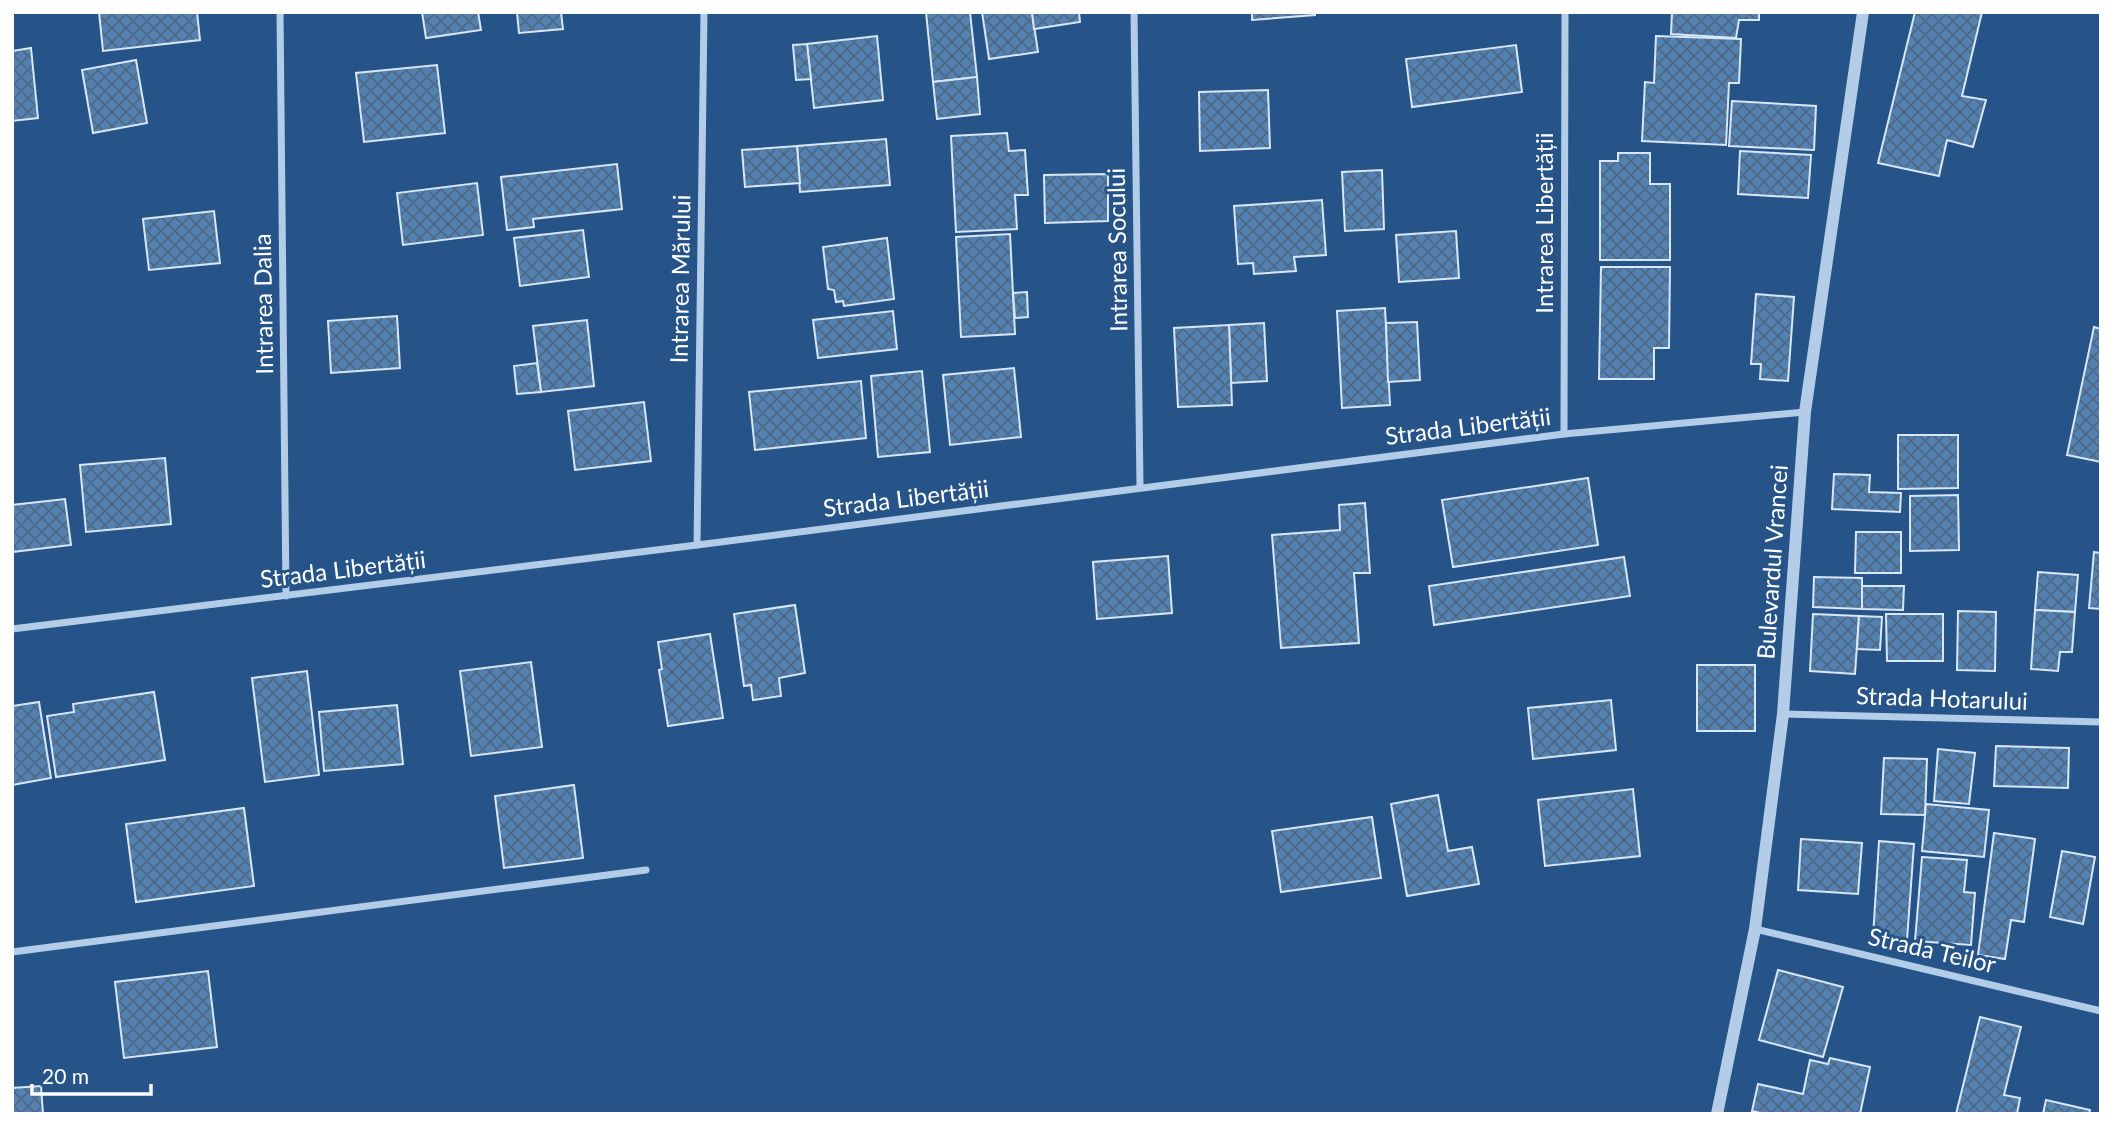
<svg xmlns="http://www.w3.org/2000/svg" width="2113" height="1126" viewBox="0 0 2113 1126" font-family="Lato,sans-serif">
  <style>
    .building { fill: url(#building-cross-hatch); stroke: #d7e7f7; stroke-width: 2 }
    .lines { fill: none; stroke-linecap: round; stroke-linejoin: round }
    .minor { stroke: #b3cde9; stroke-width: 7 }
    .tertiary { stroke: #b3cde9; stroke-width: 12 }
    .labels { text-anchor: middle; stroke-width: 6; stroke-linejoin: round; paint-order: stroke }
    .street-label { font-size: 24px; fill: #fff; stroke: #265489 }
  </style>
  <defs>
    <pattern id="building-cross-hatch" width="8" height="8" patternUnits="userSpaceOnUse" patternTransform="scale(1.75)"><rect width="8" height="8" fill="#5281b2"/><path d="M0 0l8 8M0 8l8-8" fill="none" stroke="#4f6984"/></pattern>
  </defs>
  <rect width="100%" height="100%" fill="#265489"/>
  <g class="building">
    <path d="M 99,12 L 197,12 L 200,40 L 103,51 Z"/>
    <path d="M 422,12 L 478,12 L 481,30 L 426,38 Z"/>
    <path d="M 517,12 L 561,12 L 563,29 L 519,33 Z"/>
    <path d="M 926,12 L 970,12 L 977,77 L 933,82 Z"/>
    <path d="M 982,12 L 1032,12 L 1038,52 L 989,59 Z"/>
    <path d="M 1032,12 L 1079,12 L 1080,22 L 1034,29 Z"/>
    <path d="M 1252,12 L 1315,12 L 1315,15 L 1252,20 Z"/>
    <path d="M 1672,12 L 1759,12 L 1759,20 L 1739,20 L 1736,38 L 1671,34 Z"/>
    <path d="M 1915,12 L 1982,12 L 1962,96 L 1986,100 L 1973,147 L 1947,140 L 1939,176 L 1878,163 Z"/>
    <path d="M 877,36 L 883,100 L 814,108 L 807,44 Z"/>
    <path d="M 1656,36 L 1741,39 L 1739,83 L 1729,83 L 1726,145 L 1642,141 L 1645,82 L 1654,83 Z"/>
    <path d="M 807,44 L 811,79 L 796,80 L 793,45 Z"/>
    <path d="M 1516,45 L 1522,92 L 1412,107 L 1406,59 Z"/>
    <path d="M 31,48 L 38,118 L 12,121 L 12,51 Z"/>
    <path d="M 136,60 L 147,123 L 93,133 L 82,70 Z"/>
    <path d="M 437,65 L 445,133 L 364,142 L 356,73 Z"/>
    <path d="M 977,77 L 980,114 L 937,119 L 933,82 Z"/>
    <path d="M 1268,90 L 1270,148 L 1200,151 L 1199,92 Z"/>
    <path d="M 1732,101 L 1816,106 L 1814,150 L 1729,146 Z"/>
    <path d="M 1007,133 L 1009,151 L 1025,150 L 1028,195 L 1015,195 L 1017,229 L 956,232 L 951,136 Z"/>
    <path d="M 886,139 L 890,185 L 800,192 L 797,146 Z"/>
    <path d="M 797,146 L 800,183 L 745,187 L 742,150 Z"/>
    <path d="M 1740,151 L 1811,155 L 1808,198 L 1738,194 Z"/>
    <path d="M 1618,153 L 1650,153 L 1650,184 L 1670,184 L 1670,260 L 1600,260 L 1600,161 L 1618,161 Z"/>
    <path d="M 617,164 L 622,209 L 533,219 L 534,227 L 507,230 L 501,177 Z"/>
    <path d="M 1382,170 L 1384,229 L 1345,231 L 1342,172 Z"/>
    <path d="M 1108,174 L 1108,221 L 1045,223 L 1044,175 Z"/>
    <path d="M 477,183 L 483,235 L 403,245 L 397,193 Z"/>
    <path d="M 1322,200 L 1326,255 L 1294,257 L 1296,271 L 1254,274 L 1253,263 L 1238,264 L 1234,206 Z"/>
    <path d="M 214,211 L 220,263 L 149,270 L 143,219 Z"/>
    <path d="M 583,230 L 589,277 L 520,286 L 514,238 Z"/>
    <path d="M 1456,231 L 1459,278 L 1399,282 L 1396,235 Z"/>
    <path d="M 1010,234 L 1015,334 L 961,337 L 956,237 Z"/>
    <path d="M 887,238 L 894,299 L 844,306 L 843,301 L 836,302 L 834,290 L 828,289 L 823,247 Z"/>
    <path d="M 1601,267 L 1670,267 L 1669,348 L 1654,348 L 1654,379 L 1599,379 Z"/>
    <path d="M 1027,292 L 1028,317 L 1015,318 L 1013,293 Z"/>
    <path d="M 1756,294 L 1794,297 L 1788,381 L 1760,379 L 1761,364 L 1751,364 Z"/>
    <path d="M 1385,308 L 1390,405 L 1342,408 L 1337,311 Z"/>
    <path d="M 893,311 L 897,349 L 818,358 L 813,320 Z"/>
    <path d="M 397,316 L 400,368 L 331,373 L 328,321 Z"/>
    <path d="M 587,320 L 594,386 L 541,392 L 533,326 Z"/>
    <path d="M 1417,322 L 1420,380 L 1388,382 L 1386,323 Z"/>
    <path d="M 1264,323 L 1267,381 L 1231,383 L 1229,325 Z"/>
    <path d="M 1229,325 L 1232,405 L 1178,407 L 1174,328 Z"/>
    <path d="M 2094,327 L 2101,329 L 2101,462 L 2067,455 Z"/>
    <path d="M 537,363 L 541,392 L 517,394 L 514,366 Z"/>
    <path d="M 1014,368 L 1021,437 L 950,445 L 943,375 Z"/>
    <path d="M 922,371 L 930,452 L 878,457 L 871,376 Z"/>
    <path d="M 861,381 L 866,438 L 755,450 L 749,392 Z"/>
    <path d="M 644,402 L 651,461 L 575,470 L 568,411 Z"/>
    <path d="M 1898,435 L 1958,435 L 1958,488 L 1898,489 Z"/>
    <path d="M 165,458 L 171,524 L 86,532 L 80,465 Z"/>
    <path d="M 1834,474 L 1870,475 L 1869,492 L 1901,493 L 1900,512 L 1832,509 Z"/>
    <path d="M 1588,478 L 1598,545 L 1453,567 L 1442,500 Z"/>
    <path d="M 1958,495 L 1959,550 L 1910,551 L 1910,496 Z"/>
    <path d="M 65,499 L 71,545 L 12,552 L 12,505 Z"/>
    <path d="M 1365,503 L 1370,573 L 1354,573 L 1359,643 L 1281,648 L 1272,535 L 1340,530 L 1339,505 Z"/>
    <path d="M 1856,532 L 1901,532 L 1901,573 L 1855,573 Z"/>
    <path d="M 2094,552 L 2101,553 L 2101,609 L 2089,608 Z"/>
    <path d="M 1168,556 L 1172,613 L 1097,619 L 1093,562 Z"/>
    <path d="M 1624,557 L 1630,596 L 1434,625 L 1429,586 Z"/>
    <path d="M 2038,572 L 2078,575 L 2075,612 L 2035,610 Z"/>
    <path d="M 1814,577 L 1862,578 L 1862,609 L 1813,607 Z"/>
    <path d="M 1862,586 L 1904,586 L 1903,610 L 1862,609 Z"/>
    <path d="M 795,605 L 805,673 L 779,678 L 781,696 L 753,700 L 751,685 L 744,686 L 734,614 Z"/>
    <path d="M 2035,610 L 2075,612 L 2072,652 L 2060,652 L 2058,671 L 2031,669 Z"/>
    <path d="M 1958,611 L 1996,612 L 1995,671 L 1957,670 Z"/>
    <path d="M 1813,614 L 1859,616 L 1855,674 L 1810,671 Z"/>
    <path d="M 1886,614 L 1943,614 L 1943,661 L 1887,661 Z"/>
    <path d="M 1859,616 L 1882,617 L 1880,650 L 1857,649 Z"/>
    <path d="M 710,634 L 723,718 L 668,726 L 659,670 L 662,669 L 658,642 Z"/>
    <path d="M 531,662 L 542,747 L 471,756 L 460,671 Z"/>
    <rect x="1697" y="665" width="58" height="66"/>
    <path d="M 307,671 L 319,775 L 265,782 L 252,678 Z"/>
    <path d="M 154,692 L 165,760 L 56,777 L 47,716 L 74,712 L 73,704 Z"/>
    <path d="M 1611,700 L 1616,750 L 1533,759 L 1528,708 Z"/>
    <path d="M 39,702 L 51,778 L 12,785 L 12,706 Z"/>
    <path d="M 397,705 L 403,764 L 324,771 L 319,712 Z"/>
    <path d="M 1996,746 L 2069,748 L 2068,788 L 1994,786 Z"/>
    <path d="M 1938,749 L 1975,753 L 1969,804 L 1934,801 Z"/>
    <path d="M 1884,758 L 1927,759 L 1925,815 L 1881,814 Z"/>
    <path d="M 574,785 L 583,858 L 504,868 L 495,796 Z"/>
    <path d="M 1633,789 L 1640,856 L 1545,866 L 1538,800 Z"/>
    <path d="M 1438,795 L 1448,851 L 1472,847 L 1479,884 L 1407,896 L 1391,804 Z"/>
    <path d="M 1926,804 L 1989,810 L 1984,857 L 1922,851 Z"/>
    <path d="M 244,808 L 254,886 L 136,902 L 126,824 Z"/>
    <path d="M 1372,817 L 1381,878 L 1281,892 L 1272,831 Z"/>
    <path d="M 1994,833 L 2035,839 L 2024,922 L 2011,920 L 2005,959 L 1978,955 Z"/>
    <path d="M 1801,839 L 1862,843 L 1858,894 L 1798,890 Z"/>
    <path d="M 1879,841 L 1914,844 L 1907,940 L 1873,937 Z"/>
    <path d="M 2062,851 L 2095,857 L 2083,924 L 2050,917 Z"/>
    <path d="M 1922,857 L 1967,860 L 1964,892 L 1975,893 L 1971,945 L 1915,941 Z"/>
    <path d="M 1778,970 L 1843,987 L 1823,1057 L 1759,1040 Z"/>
    <path d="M 208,971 L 217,1047 L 124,1058 L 115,982 Z"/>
    <path d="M 1980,1017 L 2021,1027 L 2004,1095 L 2020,1098 L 2017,1114 L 1956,1114 Z"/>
    <path d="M 1830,1058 L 1870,1067 L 1860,1114 L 1765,1114 L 1752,1111 L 1758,1084 L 1803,1094 L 1810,1060 L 1828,1064 Z"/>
    <path d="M 41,1086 L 43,1114 L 12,1114 L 12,1088 Z"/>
    <path d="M 2046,1100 L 2090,1110 L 2089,1114 L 2043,1114 Z"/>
  </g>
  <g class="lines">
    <g class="minor">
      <path d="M 280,12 L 286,596"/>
      <path d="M 1134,12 L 1140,487"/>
      <path d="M 1564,434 L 1565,12"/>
      <path d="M 697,545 L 704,12"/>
      <path d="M 12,629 L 697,545 L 1564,434 L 1805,412"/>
      <path d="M 1783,714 L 2101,722"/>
      <path d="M 1755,929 L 2101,1011"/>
      <path d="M 12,952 L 646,870"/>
    </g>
    <path class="tertiary" d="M 1717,1114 L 1755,929 L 1783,714 L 1805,412 L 1863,12"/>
  </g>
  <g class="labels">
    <g class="street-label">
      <text transform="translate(1545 223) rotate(-90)" y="8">Intrarea Libertății</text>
      <text transform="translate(1118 250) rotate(-91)" y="8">Intrarea Socului</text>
      <text transform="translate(681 279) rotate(-89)" y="8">Intrarea Mărului</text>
      <text transform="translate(264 304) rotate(-91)" y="8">Intrarea Dalia</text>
      <text transform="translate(1468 427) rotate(-7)" y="8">Strada Libertății</text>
      <text transform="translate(906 499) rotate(-7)" y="8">Strada Libertății</text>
      <text transform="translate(1773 562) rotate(-86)" y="8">Bulevardul Vrancei</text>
      <text transform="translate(343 570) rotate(-7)" y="8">Strada Libertății</text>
      <text transform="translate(1942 699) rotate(2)" y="8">Strada Hotarului</text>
      <text transform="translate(1932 951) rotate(13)" y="8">Strada Teilor</text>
    </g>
  </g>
  <rect width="2113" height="1126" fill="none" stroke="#ffffff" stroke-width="28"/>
  <path d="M32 1084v10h119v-10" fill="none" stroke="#ffffff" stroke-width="3.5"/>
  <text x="42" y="1084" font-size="21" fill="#ffffff" stroke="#265489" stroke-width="5" paint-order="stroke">20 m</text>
</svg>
